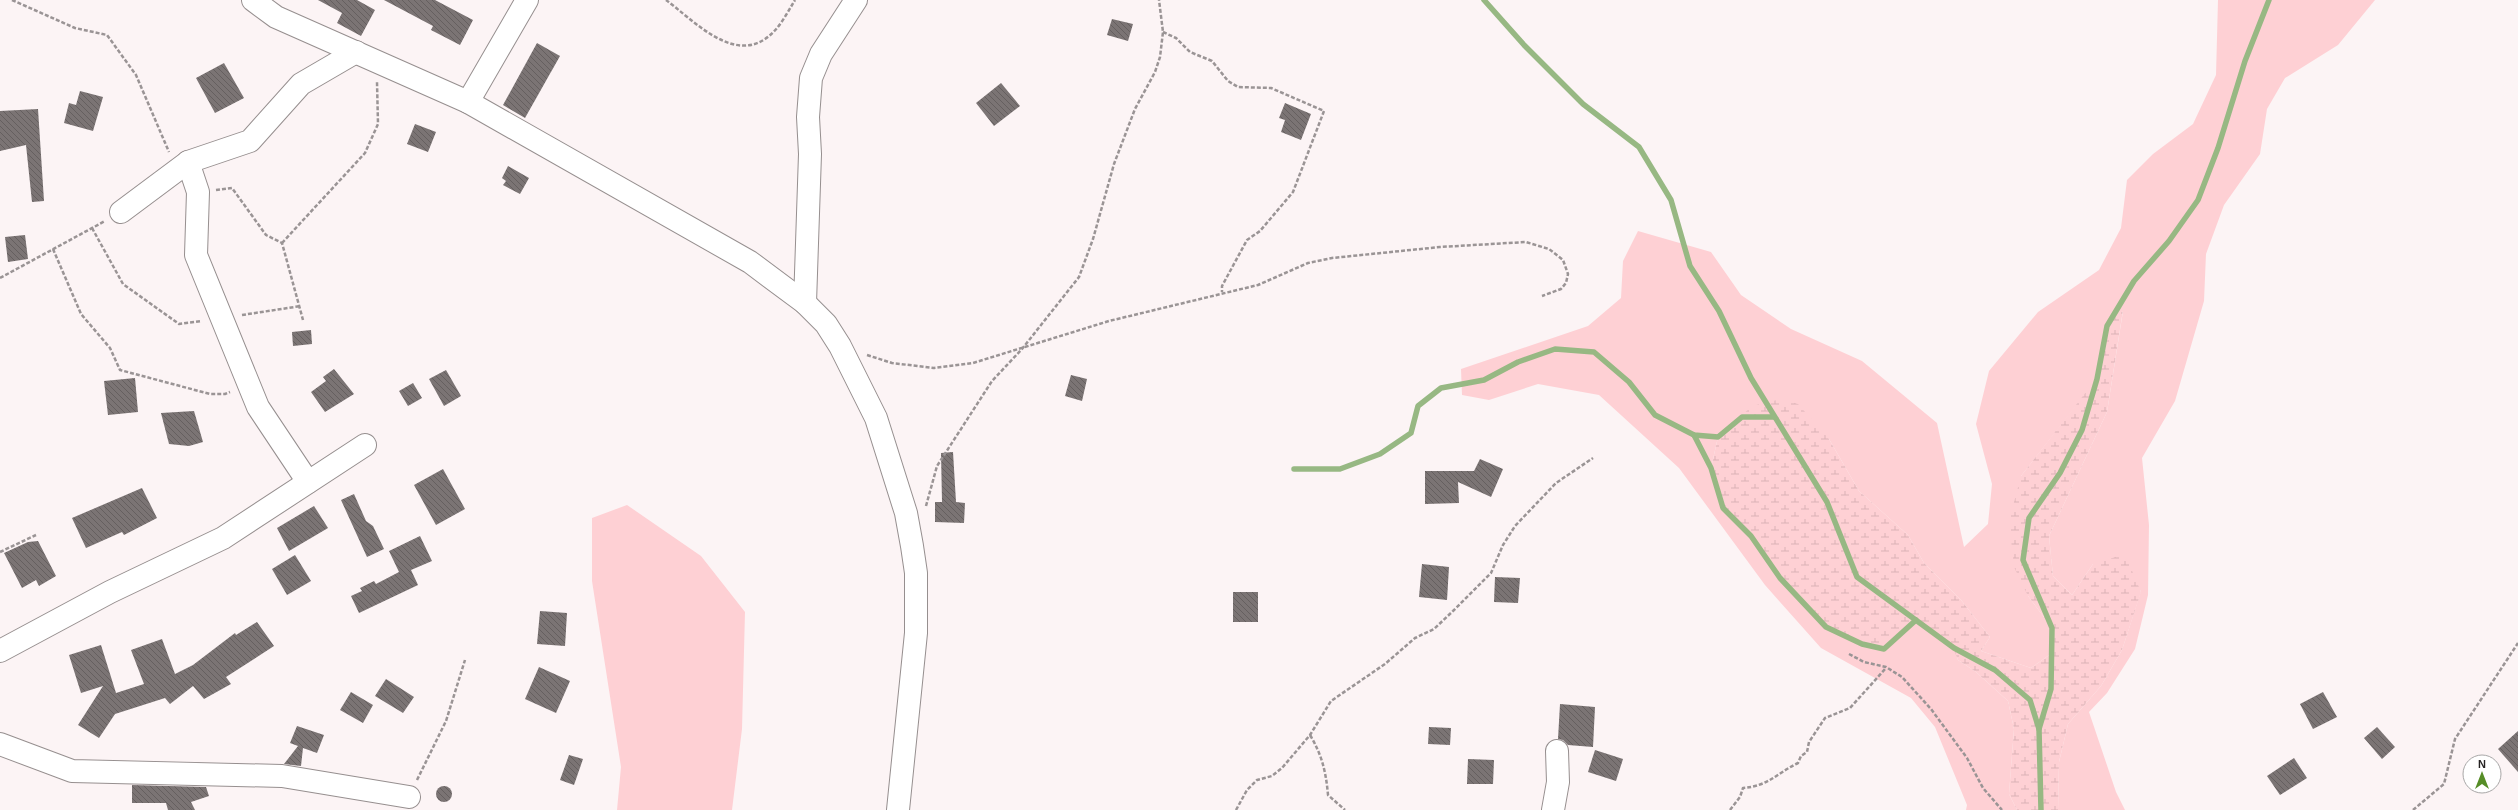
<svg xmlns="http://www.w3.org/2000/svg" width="2518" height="810" viewBox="0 0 2518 810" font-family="Arial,sans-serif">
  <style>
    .green { fill: #fed0d4 }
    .wetland { fill: url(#wetland-marsh) }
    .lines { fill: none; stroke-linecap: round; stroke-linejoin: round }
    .stream { stroke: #97b883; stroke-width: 5.5 }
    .building { fill: url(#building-back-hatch) }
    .minor-casing { stroke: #968f8f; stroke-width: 24 }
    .path { stroke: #9a9495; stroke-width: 2.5; stroke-dasharray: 4 2; stroke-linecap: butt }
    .minor { stroke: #fff; stroke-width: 22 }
  </style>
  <defs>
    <pattern id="wetland-marsh" width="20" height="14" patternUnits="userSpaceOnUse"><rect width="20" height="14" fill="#fed0d4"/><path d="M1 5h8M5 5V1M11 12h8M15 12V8" fill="none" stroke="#dab2b6"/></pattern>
    <pattern id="building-back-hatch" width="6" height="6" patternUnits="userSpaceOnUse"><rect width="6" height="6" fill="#7b7474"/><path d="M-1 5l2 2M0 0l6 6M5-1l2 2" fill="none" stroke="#655f5f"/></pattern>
  </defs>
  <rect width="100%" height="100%" fill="#fcf4f5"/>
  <g class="green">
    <path d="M 2218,0 L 2375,0 L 2338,45 L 2285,78 L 2267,109 L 2260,154 L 2224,205 L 2206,254 L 2204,301 L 2175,401 L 2142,458 L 2149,525 L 2148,595 L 2135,649 L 2107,693 L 2089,712 L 2116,792 L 2125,810 L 2058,810 L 2059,762 L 2068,724 L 2101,686 L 2122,650 L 2141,591 L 2093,564 L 2072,595 L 2053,576 L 2049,536 L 2107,412 L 2123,311 L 2107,326 L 2097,379 L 2021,476 L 2028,596 L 2052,628 L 2052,653 L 2031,668 L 1981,651 L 1990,637 L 1961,600 L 1924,563 L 1908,535 L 1859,491 L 1829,439 L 1752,407 L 1718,437 L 1711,468 L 1723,508 L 1751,536 L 1780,578 L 1884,649 L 1916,620 L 1954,648 L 1958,660 L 1976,672 L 2008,701 L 2014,729 L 2009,794 L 2017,810 L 1966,810 L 1967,805 L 1935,727 L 1911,698 L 1821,648 L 1765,585 L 1679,468 L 1599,395 L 1538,384 L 1489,400 L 1462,395 L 1461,369 L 1588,326 L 1621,298 L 1623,261 L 1638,231 L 1711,252 L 1741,295 L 1791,329 L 1862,361 L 1937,423 L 1964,547 L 1988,524 L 1992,484 L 1976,424 L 1989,371 L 2038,312 L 2099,270 L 2121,228 L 2127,180 L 2153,154 L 2193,124 L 2216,75 Z"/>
    <path d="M 627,505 L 701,556 L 745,612 L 742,729 L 732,810 L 617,810 L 621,767 L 592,581 L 592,518 Z"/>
  </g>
  <path class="wetland" d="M 2123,310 L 2107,412 L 2049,536 L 2053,576 L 2072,595 L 2093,564 L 2125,554 L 2141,592 L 2122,650 L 2101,686 L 2068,724 L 2059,762 L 2058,810 L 2017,810 L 2009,794 L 2014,729 L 2008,701 L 1976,672 L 1958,660 L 1953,648 L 1916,620 L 1884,649 L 1862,644 L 1826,627 L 1780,578 L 1751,536 L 1723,508 L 1711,468 L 1718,437 L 1752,406 L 1781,399 L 1798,404 L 1829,439 L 1859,491 L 1908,535 L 1924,563 L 1961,600 L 1990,637 L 1981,651 L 2031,668 L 2052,653 L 2052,628 L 2028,596 L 2014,567 L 2009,521 L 2021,476 L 2096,379 L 2107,326 Z"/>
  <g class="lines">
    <g class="stream">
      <path d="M 1484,0 L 1524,45 L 1583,104 L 1639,147 L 1671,200 L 1690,266 L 1719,311 L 1751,378 L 1827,502 L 1857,577 L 1954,648 L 1995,670 L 2030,700 L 2039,729 L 2041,810"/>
      <path d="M 1694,435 L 1711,468 L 1723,508 L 1751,536 L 1780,578 L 1826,627 L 1862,644 L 1884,649 L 1916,620"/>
      <path d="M 1294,469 L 1340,469 L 1380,454 L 1411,433 L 1418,406 L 1441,388 L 1484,380 L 1518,362 L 1555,349 L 1594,352 L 1629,382 L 1655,415 L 1694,435 L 1718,437 L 1742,417 L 1774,417"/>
      <path d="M 2039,729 L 2051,689 L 2052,628 L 2023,560 L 2029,518 L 2060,473 L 2082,430 L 2097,379 L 2107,326 L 2134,281 L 2169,241 L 2198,200 L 2218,148 L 2245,61 L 2269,0"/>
    </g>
  </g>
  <g class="building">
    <path d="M 318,0 L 357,0 L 375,10 L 361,36 L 337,23 L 342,13 Z"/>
    <path d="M 384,0 L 435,0 L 473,20 L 460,45 L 431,30 L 433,26 Z"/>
    <path d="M 1112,19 L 1133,24 L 1128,41 L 1107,35 Z"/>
    <path d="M 537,43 L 560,56 L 525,118 L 503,105 Z"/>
    <path d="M 224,63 L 244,98 L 215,113 L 196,78 Z"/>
    <path d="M 1001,83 L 1020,106 L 994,126 L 976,103 Z"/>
    <path d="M 80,91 L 103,97 L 93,131 L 64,123 L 69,103 L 76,105 Z"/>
    <path d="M 1285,103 L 1311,114 L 1301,140 L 1281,132 L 1285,120 L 1279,118 Z"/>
    <path d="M 38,109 L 44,201 L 32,202 L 26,145 L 0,151 L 0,111 Z"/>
    <path d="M 415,124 L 436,132 L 428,152 L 407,144 Z"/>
    <path d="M 508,166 L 529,178 L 520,194 L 503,185 L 506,181 L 502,178 Z"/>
    <path d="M 25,235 L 28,259 L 8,262 L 5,237 Z"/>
    <path d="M 311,330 L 312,344 L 293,346 L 292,332 Z"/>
    <path d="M 334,369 L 354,394 L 325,412 L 311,392 L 326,381 L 323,377 Z"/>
    <path d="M 446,370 L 461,396 L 444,406 L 429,379 Z"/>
    <path d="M 1071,375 L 1087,379 L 1082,401 L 1065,396 Z"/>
    <path d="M 135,378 L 138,412 L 108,415 L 104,381 Z"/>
    <path d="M 413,383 L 422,398 L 408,406 L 399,391 Z"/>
    <path d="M 194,411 L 203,442 L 189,446 L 169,444 L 161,413 Z"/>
    <path d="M 953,452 L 956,502 L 965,503 L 964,523 L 935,522 L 935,502 L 942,502 L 941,453 Z"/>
    <path d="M 1480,459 L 1503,469 L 1491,497 L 1458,482 L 1459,503 L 1425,504 L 1425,471 L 1474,471 Z"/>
    <path d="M 443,469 L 465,509 L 436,525 L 414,485 Z"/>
    <path d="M 142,488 L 157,518 L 124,535 L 122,532 L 86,548 L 72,518 Z"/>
    <path d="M 354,494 L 366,521 L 373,526 L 384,549 L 367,557 L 341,500 Z"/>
    <path d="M 314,506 L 328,528 L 289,551 L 277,528 Z"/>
    <path d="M 420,536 L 432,561 L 411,570 L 418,585 L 359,613 L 351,596 L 362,591 L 360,588 L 374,581 L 376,584 L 399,572 L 389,551 Z"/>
    <path d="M 38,541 L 56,576 L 39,586 L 36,580 L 22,588 L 4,553 L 28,542 Z"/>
    <path d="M 295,555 L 311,581 L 287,595 L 272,569 Z"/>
    <path d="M 1422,564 L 1449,567 L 1447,600 L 1419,597 Z"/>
    <path d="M 1495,577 L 1520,578 L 1518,603 L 1494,602 Z"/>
    <rect x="1233" y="592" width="25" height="30"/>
    <path d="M 540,611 L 567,613 L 565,646 L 537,644 Z"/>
    <path d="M 257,622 L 274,646 L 226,677 L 231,684 L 204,699 L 193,686 L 170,704 L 165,698 L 115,714 L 99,738 L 78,725 L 103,686 L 81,693 L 69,655 L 101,645 L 116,693 L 144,684 L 131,650 L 162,639 L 175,674 L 193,665 L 235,633 L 236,635 Z"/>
    <path d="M 539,667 L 570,681 L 556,713 L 525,699 Z"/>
    <path d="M 386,679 L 414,697 L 403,713 L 375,696 Z"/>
    <path d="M 351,692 L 373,705 L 363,723 L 340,710 Z"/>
    <path d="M 2323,692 L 2337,717 L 2313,729 L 2300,704 Z"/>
    <path d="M 1560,704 L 1595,707 L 1593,747 L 1568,745 L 1563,740 L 1558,739 Z"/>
    <path d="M 297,726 L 324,735 L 317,753 L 303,748 L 301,766 L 284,764 L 298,746 L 290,743 Z"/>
    <path d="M 1429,727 L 1451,728 L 1450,745 L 1428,744 Z"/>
    <path d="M 2377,727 L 2395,747 L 2382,759 L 2364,738 Z"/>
    <path d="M 2518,731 L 2518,772 L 2498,749 Z"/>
    <path d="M 1595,750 L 1623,759 L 1616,781 L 1588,772 Z"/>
    <path d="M 569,755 L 583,759 L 574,785 L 560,780 Z"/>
    <path d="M 2294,758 L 2307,778 L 2280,795 L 2267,776 Z"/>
    <path d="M 1468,759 L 1494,760 L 1493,784 L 1467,784 Z"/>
    <path d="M 132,785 L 206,787 L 209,796 L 191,802 L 195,810 L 168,810 L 166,803 L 132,803 Z"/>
    <circle cx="444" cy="794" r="8"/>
  </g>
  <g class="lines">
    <g class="minor-casing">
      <g id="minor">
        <path d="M 253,0 L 276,17 L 468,102 L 750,262 L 805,303 L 826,324 L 840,346 L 876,418 L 906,513 L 912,546 L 916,573 L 916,633 L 898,810"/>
        <path d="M 468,102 L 527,0"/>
        <path d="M 188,162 L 198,192 L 196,255 L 258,407 L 308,482"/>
        <path d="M 121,212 L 188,162 L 250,141 L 301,84 L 356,52"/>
        <path d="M 805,303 L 810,154 L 808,117 L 811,78 L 821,54 L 856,0"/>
        <path d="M 0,651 L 110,592 L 223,538 L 365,445"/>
        <path d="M 0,744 L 72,771 L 282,776 L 409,797"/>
        <path d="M 1553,810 L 1558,782 L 1557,751"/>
      </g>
    </g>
    <g class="path">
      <path d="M 12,0 L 75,28 L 107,35 L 136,75 L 169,152"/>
      <path d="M 666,0 C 692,19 731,62 765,39 C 779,30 787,13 795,0"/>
      <path d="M 1163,32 L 1176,38 L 1190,52 L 1212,61 L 1228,81 L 1238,87 L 1271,88 L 1324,111 L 1293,192 L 1260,231 L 1247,240 L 1222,286 L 1222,292"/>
      <path d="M 216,190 L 232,188 L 266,235 L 282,243 L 303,320"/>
      <path d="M 92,228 L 123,284 L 179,324 L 202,321"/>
      <path d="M 282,243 L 365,153 L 378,124 L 377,82"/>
      <path d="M 53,249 L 81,314 L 110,348 L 120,370 L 210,394 L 225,394 L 230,392"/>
      <path d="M 0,278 L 105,221"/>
      <path d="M 242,315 L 301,306"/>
      <path d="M 867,355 L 892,363 L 934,368 L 973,363 L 1109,321 L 1258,285 L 1308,263 L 1332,258 L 1440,247 L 1526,242 L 1549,249 L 1563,260 L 1568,274 L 1566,283 L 1561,289 L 1542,296"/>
      <path d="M 926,506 L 937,466 L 992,381 L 1022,349 L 1079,277 L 1093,239 L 1114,164 L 1135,109 L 1155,72 L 1160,57 L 1163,32 L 1159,0"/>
      <path d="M 0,552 L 36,535"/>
      <path d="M 1849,654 L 1864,662 L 1886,667 L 1902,677 L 1931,709 L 1967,758 L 1983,788 L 2002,810"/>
      <path d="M 1310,735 C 1322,755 1326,772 1328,795 L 1345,810"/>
      <path d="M 417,780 L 446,721 L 465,660"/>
      <path d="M 1236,810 L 1247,790 L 1257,780 L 1272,776 L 1282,768 L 1310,735 L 1331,701 L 1385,664 L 1415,638 L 1434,629 L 1453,611 L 1491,573 L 1503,545 L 1515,526 L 1556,483 L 1593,458"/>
      <path d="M 1730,810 L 1740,797 L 1743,788 C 1769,786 1777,773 1798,763 L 1801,756 L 1807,752 L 1809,742 L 1825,718 L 1850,708 L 1886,668"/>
      <path d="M 2413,810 L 2444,784 L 2455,739 L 2518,643"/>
    </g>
    <use href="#minor" class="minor"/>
  </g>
  <g transform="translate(2482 774)"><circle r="19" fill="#ffffff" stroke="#a8a7a7"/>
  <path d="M0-3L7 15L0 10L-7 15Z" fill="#568d27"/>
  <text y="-6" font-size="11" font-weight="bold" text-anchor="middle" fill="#262323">N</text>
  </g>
</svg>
